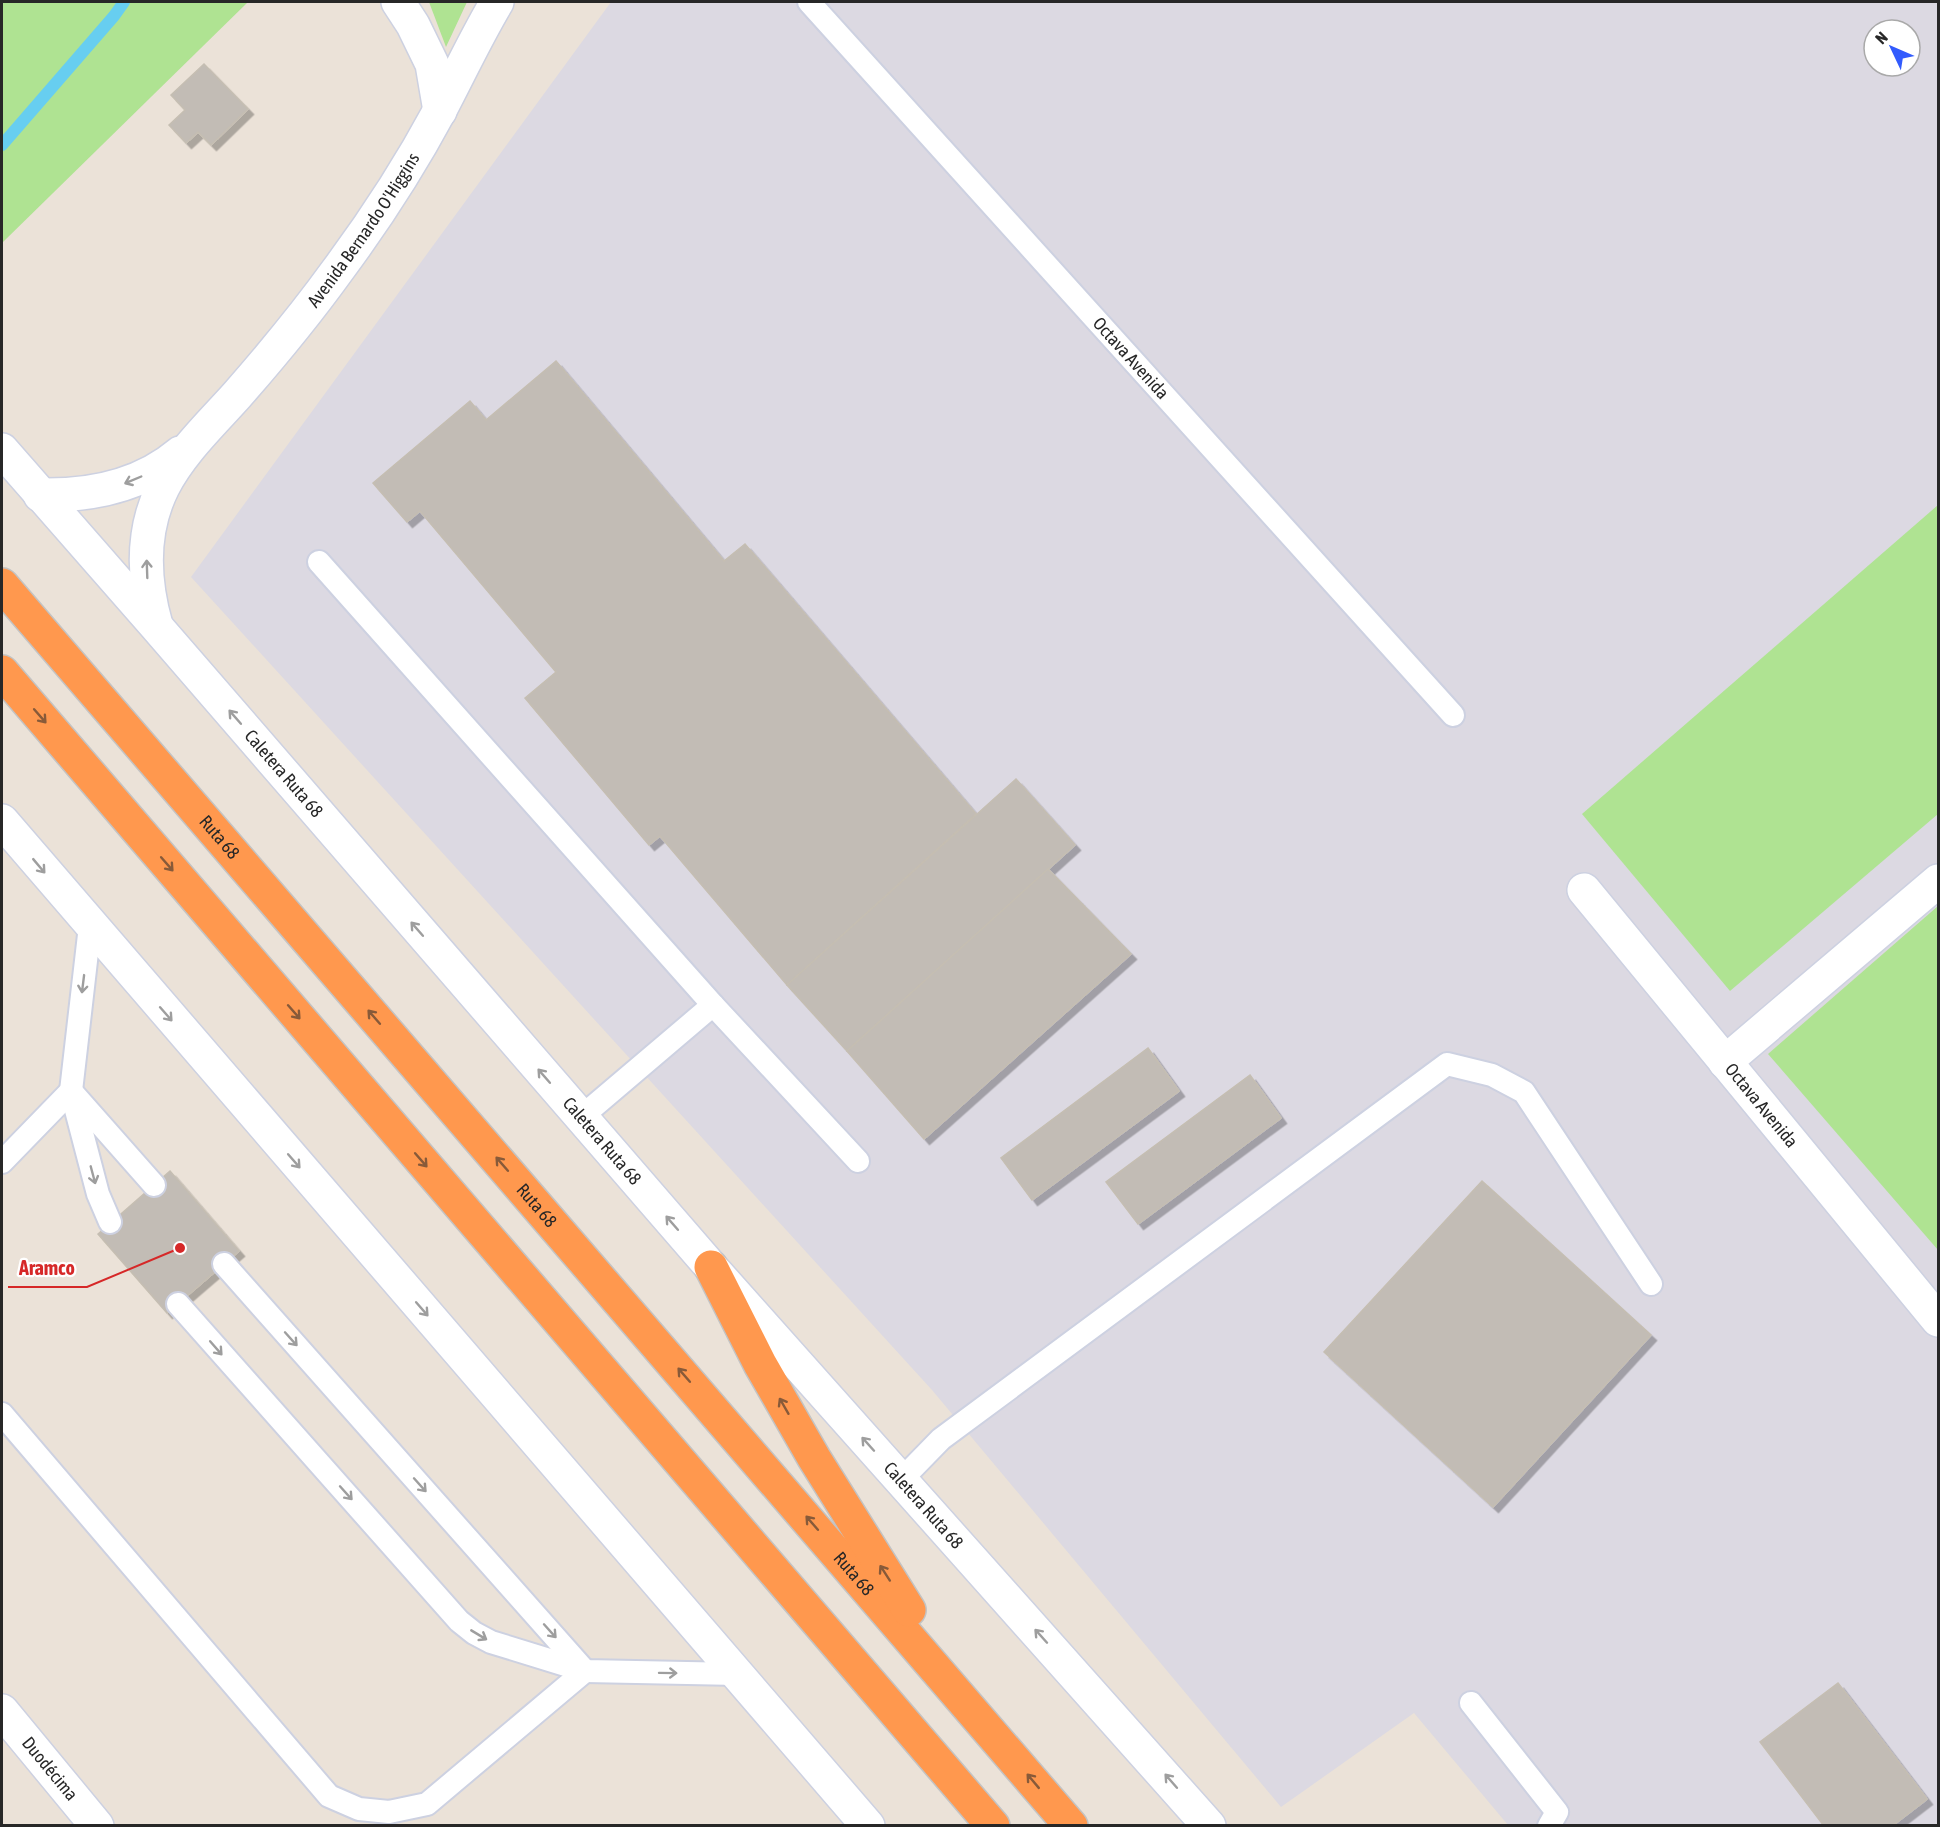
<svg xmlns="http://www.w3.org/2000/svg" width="1940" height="1827" viewBox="0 0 1940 1827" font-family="'Asap Condensed',sans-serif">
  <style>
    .industrial { fill: #dcd9e2; fill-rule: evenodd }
    .green { fill: #afe392 }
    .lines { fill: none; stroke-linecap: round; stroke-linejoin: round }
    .stream { stroke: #67cef0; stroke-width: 12 }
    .building { fill: #c2bcb5; stroke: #c5beb2; stroke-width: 1.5; filter: url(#shadow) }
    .lane-casing { stroke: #cdd1e1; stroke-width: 26 }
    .street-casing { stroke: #cdd1e1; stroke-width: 36 }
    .secondary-casing { stroke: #cdd1e1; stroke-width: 36 }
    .highway-casing { stroke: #c3c3c3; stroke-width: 36 }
    .lane { stroke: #fff; stroke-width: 22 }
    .street { stroke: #fff; stroke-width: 33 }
    .secondary { stroke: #fff; stroke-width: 33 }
    .highway { stroke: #ff984e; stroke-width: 33 }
    .oneway { stroke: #9e9e9e }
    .oneway2 { stroke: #885a39 }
    .labels { text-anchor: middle; stroke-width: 4.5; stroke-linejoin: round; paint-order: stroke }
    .street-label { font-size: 18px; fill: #272727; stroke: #fff }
    .leader { fill: none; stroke: #d62828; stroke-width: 2 }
    .callout-dot { fill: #d62828; stroke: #fff; stroke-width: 2 }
    .callout-label { font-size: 20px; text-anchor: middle; font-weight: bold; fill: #d62828; stroke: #fff; stroke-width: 4.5; stroke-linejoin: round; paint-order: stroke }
  </style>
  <defs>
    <filter id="shadow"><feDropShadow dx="5.5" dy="5.5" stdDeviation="0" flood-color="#0004"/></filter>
  </defs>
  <rect width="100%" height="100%" fill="#ebe2d8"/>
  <path class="industrial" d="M 611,2 L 1938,2 L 1938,1825 L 1508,1825 L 1414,1713 L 1281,1807 L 932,1390 L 191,577 ZM 1874,30 L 1910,30 L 1910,66 L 1874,66 Z"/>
  <g class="green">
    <path d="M 2,2 L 248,2 L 2,243 Z"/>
    <path d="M 429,2 L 467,2 L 446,47 Z"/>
    <path d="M 1938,505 L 1938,814 L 1730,991 L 1582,814 Z"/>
    <path d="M 1938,906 L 1938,1250 L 1768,1054 Z"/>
  </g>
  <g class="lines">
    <path class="stream" d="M 2,145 L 114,16 L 124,2"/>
  </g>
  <g class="building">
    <path d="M 204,64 L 248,109 L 211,145 L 198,132 L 186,143 L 169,125 L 185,110 L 171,95 Z"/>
    <path d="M 556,361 L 724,561 L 745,544 L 976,814 L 787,985 L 660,836 L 649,845 L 525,698 L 556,672 L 420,511 L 407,522 L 373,483 L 470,401 L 486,420 Z"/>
    <path d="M 1016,779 L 1075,845 L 847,1051 L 787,985 Z"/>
    <path d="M 1048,869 L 1131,954 L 924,1139 L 847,1051 Z"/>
    <path d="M 1148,1048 L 1179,1091 L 1032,1200 L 1001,1158 Z"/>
    <path d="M 1250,1075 L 1281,1118 L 1138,1224 L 1106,1182 Z"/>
    <path d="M 170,1171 L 239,1251 L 167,1313 L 98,1234 Z"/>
    <path d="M 1482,1181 L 1651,1335 L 1493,1507 L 1324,1352 Z"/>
    <path d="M 1838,1683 L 1927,1799 L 1892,1826 L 1824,1826 L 1760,1742 Z"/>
  </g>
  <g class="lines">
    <g class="lane-casing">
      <g id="lane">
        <path id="s1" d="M 809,2 L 1453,715"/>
        <path d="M 319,562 L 713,1005"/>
        <path d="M 90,926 L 71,1091 L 98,1194 L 110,1222"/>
        <path d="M 580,1118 L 713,1005 L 858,1161"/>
        <path d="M 2,1162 L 71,1091 L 154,1185"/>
        <path d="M 178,1304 L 459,1621 L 474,1633 L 491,1642 L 585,1671 L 738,1674"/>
        <path d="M 2,1414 L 329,1796 L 359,1809 L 389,1812 L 427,1804 L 585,1671 L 224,1264"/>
        <path d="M 901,1480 L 941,1439 L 1447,1064 L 1492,1075 L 1524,1092 L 1651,1284"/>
        <path d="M 1471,1703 L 1557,1812 L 1549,1826"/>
      </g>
    </g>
    <g class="street-casing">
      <g id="street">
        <path id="s2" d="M 1584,890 L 1938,1320"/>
        <path d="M 1725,1062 L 1938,881"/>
      </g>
    </g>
    <g class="secondary-casing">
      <g id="secondary">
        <path d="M 398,2 L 413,25 L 432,64 L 440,111"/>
        <path id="s3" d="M 2,450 L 156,626 L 711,1267 L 1209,1826"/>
        <path d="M 40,495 C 89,496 141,486 180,453"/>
        <path id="s4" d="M 156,625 C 143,579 141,531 163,487 C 181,452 211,424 237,395 C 272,355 306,314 337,271 C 375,220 410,166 440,110 C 459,74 476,37 497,2"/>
        <path d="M 2,821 L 868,1826"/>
        <path id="s5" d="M 2,1711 L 97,1826"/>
      </g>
    </g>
    <g class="highway-casing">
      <g id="highway">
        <path id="s6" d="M 2,585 L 1071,1826"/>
        <path d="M 2,672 L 993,1826"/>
        <path d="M 711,1267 L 760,1364 L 814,1458 L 909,1610"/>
      </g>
    </g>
    <use href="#lane" class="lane"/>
    <use href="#street" class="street"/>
    <use href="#secondary" class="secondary"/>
    <use href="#highway" class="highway"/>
  </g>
  <defs><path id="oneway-shaft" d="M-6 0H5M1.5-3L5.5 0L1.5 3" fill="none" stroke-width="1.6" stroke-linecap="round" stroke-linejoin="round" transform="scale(1.5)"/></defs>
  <g class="oneway">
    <use href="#oneway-shaft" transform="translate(133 480) rotate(157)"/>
    <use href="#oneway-shaft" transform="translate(147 569) rotate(-92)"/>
    <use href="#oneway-shaft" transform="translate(235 717) rotate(-131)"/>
    <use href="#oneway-shaft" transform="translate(39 866) rotate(50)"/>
    <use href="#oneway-shaft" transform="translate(417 929) rotate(-131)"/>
    <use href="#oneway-shaft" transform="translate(83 984) rotate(97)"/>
    <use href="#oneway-shaft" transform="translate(166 1014) rotate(49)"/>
    <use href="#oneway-shaft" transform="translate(544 1076) rotate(-131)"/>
    <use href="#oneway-shaft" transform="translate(294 1161) rotate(49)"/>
    <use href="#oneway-shaft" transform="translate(93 1175) rotate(75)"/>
    <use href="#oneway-shaft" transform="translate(672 1223) rotate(-131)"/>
    <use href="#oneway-shaft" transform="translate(422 1309) rotate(49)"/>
    <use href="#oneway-shaft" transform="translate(291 1339) rotate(48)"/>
    <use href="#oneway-shaft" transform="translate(216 1348) rotate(49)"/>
    <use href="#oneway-shaft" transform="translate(868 1444) rotate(-132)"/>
    <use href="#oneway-shaft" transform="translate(420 1485) rotate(48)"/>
    <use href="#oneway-shaft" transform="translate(346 1493) rotate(48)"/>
    <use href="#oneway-shaft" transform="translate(550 1631) rotate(48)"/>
    <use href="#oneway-shaft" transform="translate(479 1635) rotate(31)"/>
    <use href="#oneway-shaft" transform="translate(1041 1636) rotate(-132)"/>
    <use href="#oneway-shaft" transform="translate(668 1673) rotate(1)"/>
    <use href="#oneway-shaft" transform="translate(1171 1781) rotate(-131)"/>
  </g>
  <g class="oneway2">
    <use href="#oneway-shaft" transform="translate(40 716) rotate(49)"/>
    <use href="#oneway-shaft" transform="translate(167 864) rotate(49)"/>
    <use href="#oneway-shaft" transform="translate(294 1012) rotate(49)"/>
    <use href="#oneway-shaft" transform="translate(374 1017) rotate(-131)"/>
    <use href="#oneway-shaft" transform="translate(421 1160) rotate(49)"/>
    <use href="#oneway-shaft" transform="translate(502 1164) rotate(-131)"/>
    <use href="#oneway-shaft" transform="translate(684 1375) rotate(-131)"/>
    <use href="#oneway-shaft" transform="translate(784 1406) rotate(-120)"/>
    <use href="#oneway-shaft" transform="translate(812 1523) rotate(-131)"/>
    <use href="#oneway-shaft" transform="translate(885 1573) rotate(-123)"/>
    <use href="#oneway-shaft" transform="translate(1033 1781) rotate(-130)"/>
  </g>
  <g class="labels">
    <g class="street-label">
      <text dy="6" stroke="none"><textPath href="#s4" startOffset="468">Avenida Bernardo O'Higgins</textPath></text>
      <text dy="6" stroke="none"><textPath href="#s1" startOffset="480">Octava Avenida</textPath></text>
      <text dy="6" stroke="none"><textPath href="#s3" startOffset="429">Caletera Ruta 68</textPath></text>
      <text dy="6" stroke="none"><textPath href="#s6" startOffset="333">Ruta 68</textPath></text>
      <text dy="6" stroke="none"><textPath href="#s2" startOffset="279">Octava Avenida</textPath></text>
      <text dy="6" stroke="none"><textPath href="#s3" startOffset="915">Caletera Ruta 68</textPath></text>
      <text dy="6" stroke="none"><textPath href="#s6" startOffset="819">Ruta 68</textPath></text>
      <text dy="6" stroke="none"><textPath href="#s3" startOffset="1401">Caletera Ruta 68</textPath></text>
      <text dy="6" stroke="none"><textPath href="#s6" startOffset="1305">Ruta 68</textPath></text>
      <text dy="6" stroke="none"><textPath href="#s5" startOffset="75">Duodécima</textPath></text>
    </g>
  </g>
  <path class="leader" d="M180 1248L87 1287H8"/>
  <circle class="callout-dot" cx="180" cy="1248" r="6"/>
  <g class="callout-label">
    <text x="47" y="1275">Aramco</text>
  </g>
  <rect width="1940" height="1827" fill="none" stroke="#272727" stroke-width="6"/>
  <g transform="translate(1892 48) rotate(314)"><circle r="28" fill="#ffffff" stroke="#a9a9a9" stroke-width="1.5"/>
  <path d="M0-4.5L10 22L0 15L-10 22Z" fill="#325bfd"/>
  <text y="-9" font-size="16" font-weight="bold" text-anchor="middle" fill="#272727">N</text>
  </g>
</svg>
